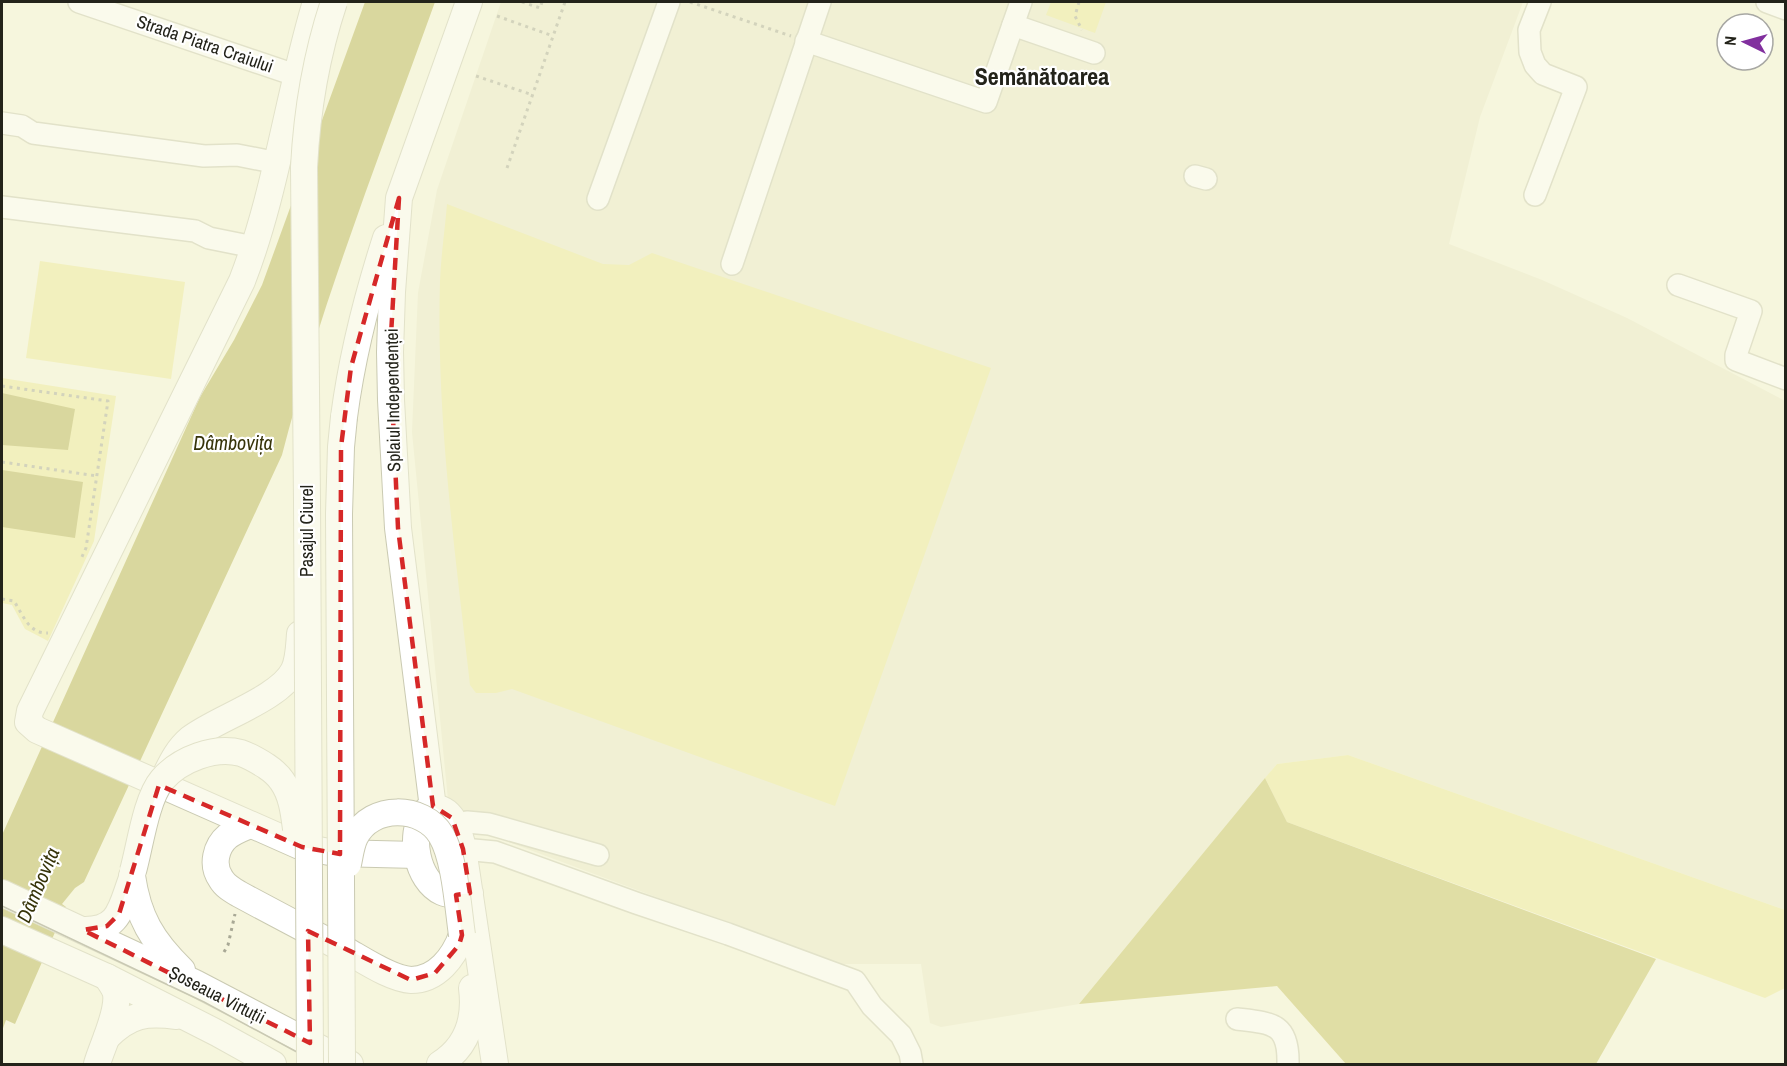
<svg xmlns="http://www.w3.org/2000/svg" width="1787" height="1066" viewBox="0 0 1787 1066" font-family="'Archivo Narrow',sans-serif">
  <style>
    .built { fill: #eae9ca }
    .green { fill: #ede99a }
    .forest { fill: #c6c062 }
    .water { fill: #b7b153 }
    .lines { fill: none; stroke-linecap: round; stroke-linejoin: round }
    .minor-casing { stroke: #cacab2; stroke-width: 24 }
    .major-casing { stroke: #cacab2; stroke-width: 28 }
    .path { stroke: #a8a895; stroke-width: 3; stroke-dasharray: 3 4.5; stroke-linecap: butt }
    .minor { stroke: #fff; stroke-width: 21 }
    .major { stroke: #fff; stroke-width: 26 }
    .tram { stroke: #939281; stroke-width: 1.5 }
    .major-bridge-casing { stroke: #cacab2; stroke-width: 28; stroke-linecap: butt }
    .major-bridge { stroke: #fff; stroke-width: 26 }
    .marked { fill: none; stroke: #d62828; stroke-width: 4.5; stroke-dasharray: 12 8; stroke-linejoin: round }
    .labels { text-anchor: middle; stroke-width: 4.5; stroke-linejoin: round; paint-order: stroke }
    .street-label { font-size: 18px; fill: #23231a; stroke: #fff }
    .water-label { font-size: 20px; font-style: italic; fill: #363309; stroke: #fff }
    .district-label { font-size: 24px; font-weight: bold; fill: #23231a; stroke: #fff }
  </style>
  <rect width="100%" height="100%" fill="#f6f5dd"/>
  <path class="built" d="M 501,2 L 1523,2 L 1480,117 L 1449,244 L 1542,280 L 1627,318 L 1785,401 L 1785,910 L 1348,755 L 1277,764 L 1079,1004 L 941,1027 L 930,1023 L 921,964 L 836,964 L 450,820 L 412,432 L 418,293 L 437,190 Z"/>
  <g class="green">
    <path d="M 1051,2 L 1106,2 L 1095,33 L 1046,15 Z"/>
    <path d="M 447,204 L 603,264 L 629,265 L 652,253 L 991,368 L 835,806 L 512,689 L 496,693 L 476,693 L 470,685 C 455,551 436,416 440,281 C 441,255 445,229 447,204 Z"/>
    <path d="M 40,261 L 185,282 L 171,379 L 26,358 Z"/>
    <path d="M 2,378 L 116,396 L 94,541 L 48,641 L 25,629 L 12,605 L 2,603 Z"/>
    <path d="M 1348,755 L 1785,910 L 1785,988 L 1765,998 L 1287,822 L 1265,778 L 1277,764 Z"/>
  </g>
  <path class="forest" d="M 1265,778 L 1287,822 L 1656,959 L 1596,1064 L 1346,1064 L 1277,986 L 1079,1004 Z"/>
  <g class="water">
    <path d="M 365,2 L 435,2 C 381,152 322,301 282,455 L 84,882 L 75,888 L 62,904 L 66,907 L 15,1024 L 6,1020 L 2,1031 L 3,846 L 2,835 L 200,397 L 234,340 L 262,285 Z"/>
    <path d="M 2,393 L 75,409 L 68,450 L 2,445 Z"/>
    <path d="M 2,470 L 83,482 L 75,538 L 2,527 Z"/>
  </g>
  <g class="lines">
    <g class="minor-casing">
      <g id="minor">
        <path d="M 79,2 L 298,76"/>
        <path d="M 1767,2 L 1786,9"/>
        <path d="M 1013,25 L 1094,53"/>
        <path d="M 806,41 L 986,102 L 1021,2"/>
        <path d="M 2,123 L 22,126 L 33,133 L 204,156 L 237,155 L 278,163"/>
        <path d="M 1195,176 L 1206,179"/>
        <path d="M 1535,195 L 1576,87 L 1543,74 L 1535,65 L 1530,52 L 1529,30 L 1540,2"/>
        <path d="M 598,199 L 669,2"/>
        <path d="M 2,207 L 195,231 L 209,238 L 254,247"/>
        <path d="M 732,264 L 820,2"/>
        <path d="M 1678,285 L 1751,311 L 1736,355 L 1736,360 L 1786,379"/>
        <path d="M 457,827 L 467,822 L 489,824 L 598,855"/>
        <path d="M 463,849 L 495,852 L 636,903 L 728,934 L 855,981 L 872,1006 L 901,1035 L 910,1053 L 912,1064"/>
        <path d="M 1237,1019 C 1272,1023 1289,1023 1288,1064"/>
      </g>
    </g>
    <g class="major-casing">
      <g id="major">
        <path d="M 316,2 C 288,94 277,191 242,281 L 30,711 L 28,722 L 37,730 L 302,847 L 335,853 L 417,855"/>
        <path d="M 344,417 C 352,356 367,297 386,238"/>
        <path d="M 164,778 C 171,764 177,750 190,739 C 215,719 280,699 294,670 C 299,659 299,646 300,634"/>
        <path d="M 433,808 L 398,528 L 391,400 L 390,352 L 392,292 L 399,198 L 469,2"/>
        <path d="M 250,825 C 243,828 235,831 228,836 C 216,846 211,865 221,879 C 225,886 232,890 239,894 C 276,914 312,933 349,952 C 365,961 392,979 411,980 C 437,980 454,957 462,935"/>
        <path d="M 132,876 C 138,917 152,941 182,970"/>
        <path d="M 2,893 L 195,983 L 350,1064"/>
        <path d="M 470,893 C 460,894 451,896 442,892 C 417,881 408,834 424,813 C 427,809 431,808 436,808 C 454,810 460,834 463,849 L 495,1064"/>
        <path d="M 2,930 L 107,977 L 217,1033 L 273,1064"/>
        <path d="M 83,930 C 120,931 121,907 132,878"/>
        <path d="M 107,1037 C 130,1014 146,1012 177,1016"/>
        <path d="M 97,1064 C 102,1046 119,1013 116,994 C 115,988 110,982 107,977"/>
        <path d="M 440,1064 C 467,1047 476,1019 472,988"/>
      </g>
    </g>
    <g class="path">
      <path d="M 522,2 L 540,8 L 542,2"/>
      <path d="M 690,2 L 791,36"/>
      <path d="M 1079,2 L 1075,16 L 1082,30"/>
      <path d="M 497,16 L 553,36"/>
      <path d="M 476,76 L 533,95"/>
      <path d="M 507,168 L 565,2"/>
      <path d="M 2,386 L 108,401 L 86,548 L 81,559"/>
      <path d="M 2,462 L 97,476"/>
      <path d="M 2,599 L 14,601 C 23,615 29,634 48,633"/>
      <path d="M 224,952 L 228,945 L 235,914"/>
    </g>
    <use href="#minor" class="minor"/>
    <use href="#major" class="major"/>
    <path class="tram" d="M 2,906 L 204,1002 L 319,1064"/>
    <g class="major-bridge-casing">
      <g id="major-bridge">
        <path d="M 348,864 C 350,855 351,845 355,837 C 371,804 423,805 441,835 C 455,858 458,907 462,935"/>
        <path d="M 133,871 C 140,846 146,799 162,780 C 180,759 215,746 241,753 C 250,756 258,761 266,766 C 272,770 278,775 282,781 C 292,795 294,813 296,829"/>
        <path d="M 310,1064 L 307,501 L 304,167 C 307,110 316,56 334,2"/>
        <path d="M 342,1064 L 339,514 L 341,447 L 344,417"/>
      </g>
    </g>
    <use href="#major-bridge" class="major-bridge"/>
  </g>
  <path d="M0 0H1787V1066H0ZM 399,198 L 390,352 L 398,528 L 433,806 L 452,818 L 463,849 L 470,893 L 456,895 L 462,935 L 459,945 L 435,973 L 411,980 L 308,931 L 310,1043 L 83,930 L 107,926 L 119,914 L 159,785 L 302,847 L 340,854 L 341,447 L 351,367 Z" fill="#f6f5dd" fill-opacity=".55" fill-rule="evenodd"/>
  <path class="marked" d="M 399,198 L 390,352 L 398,528 L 433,806 L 452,818 L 463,849 L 470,893 L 456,895 L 462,935 L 459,945 L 435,973 L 411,980 L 308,931 L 310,1043 L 83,930 L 107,926 L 119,914 L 159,785 L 302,847 L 340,854 L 341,447 L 351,367 Z"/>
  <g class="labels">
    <g class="street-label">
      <text transform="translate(205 44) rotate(19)" y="6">Strada Piatra Craiului</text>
      <text transform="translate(393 400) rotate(-91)" y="6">Splaiul Independenței</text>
      <text transform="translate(307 531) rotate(-90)" y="6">Pasajul Ciurel</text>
      <text transform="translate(217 995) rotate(27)" y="6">Șoseaua Virtuții</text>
    </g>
    <g class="water-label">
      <text x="233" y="450">Dâmbovița</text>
      <text transform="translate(38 885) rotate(-67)" y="7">Dâmbovița</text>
    </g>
    <g class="district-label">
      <text x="1042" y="85">Semănătoarea</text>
    </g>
  </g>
  <rect width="1787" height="1066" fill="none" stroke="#23231a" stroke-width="6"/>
  <g transform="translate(1745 42) rotate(275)"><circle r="28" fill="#ffffff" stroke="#a7a7a3" stroke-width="1.5"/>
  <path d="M0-4.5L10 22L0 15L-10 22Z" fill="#812f9e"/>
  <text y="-9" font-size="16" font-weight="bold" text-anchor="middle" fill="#23231a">N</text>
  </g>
</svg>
